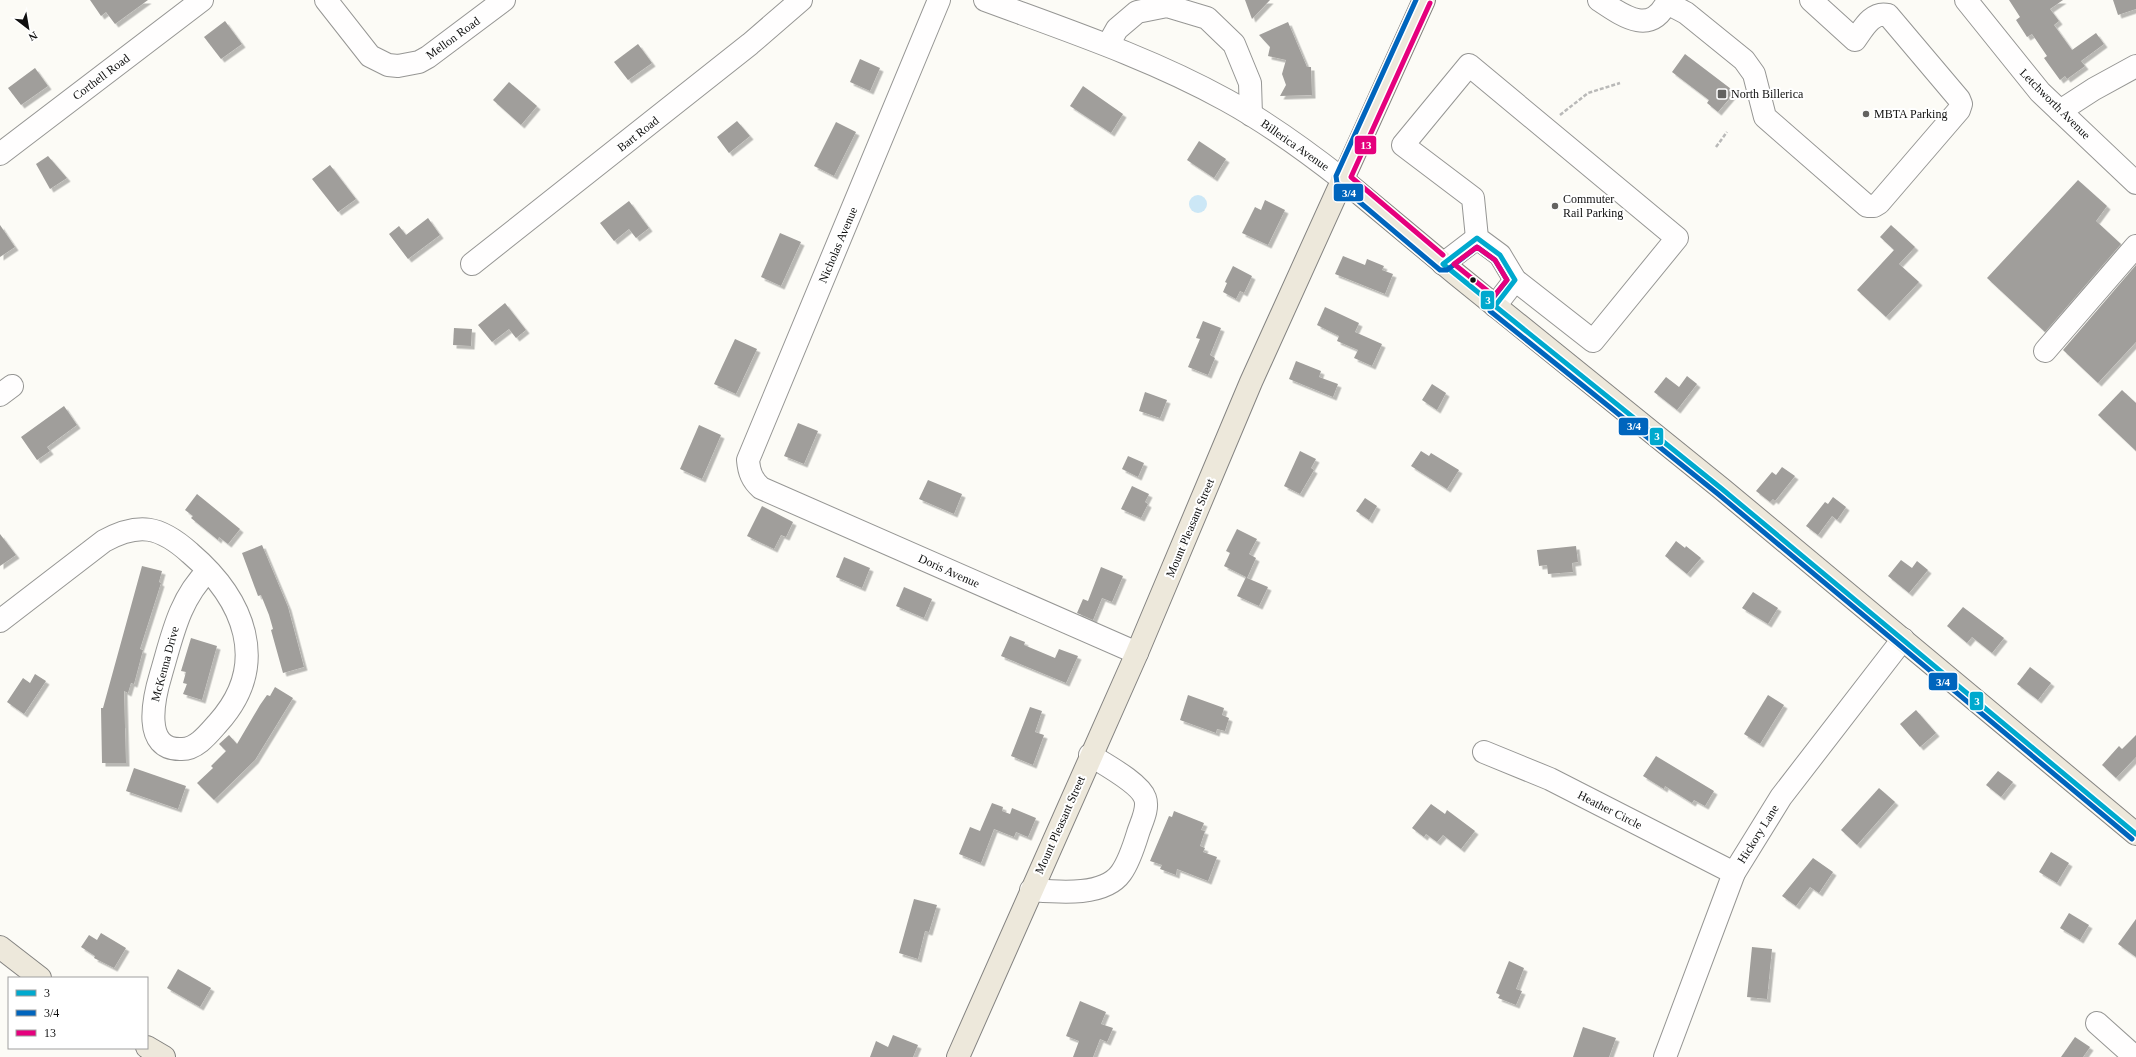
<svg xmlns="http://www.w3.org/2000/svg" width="2136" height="1057" viewBox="0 0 2136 1057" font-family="Georgia,serif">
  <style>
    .water { fill: #cce7f6 }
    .building { fill: #a09e9b; filter: url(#shadow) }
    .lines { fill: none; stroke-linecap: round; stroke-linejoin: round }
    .minor-casing { stroke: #969694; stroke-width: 24 }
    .major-casing { stroke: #848381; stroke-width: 24 }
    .path { stroke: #b9b9b8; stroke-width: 2.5; stroke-dasharray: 4 2; stroke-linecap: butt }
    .minor { stroke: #fffefe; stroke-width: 22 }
    .major { stroke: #ede8db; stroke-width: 22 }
    .bus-1-casing { stroke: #fff; stroke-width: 8 }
    .bus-2-casing { stroke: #fff; stroke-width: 8 }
    .bus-3-casing { stroke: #fff; stroke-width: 8 }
    .bus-1 { stroke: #00a9ce; stroke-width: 5 }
    .bus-2 { stroke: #0065bd; stroke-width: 5 }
    .bus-3 { stroke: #e5007d; stroke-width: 5 }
    .poi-dot { fill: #636260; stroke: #fff; stroke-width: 1.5 }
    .bus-dot { fill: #101010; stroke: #fff; stroke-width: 1.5 }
    .labels { text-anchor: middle; stroke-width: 4; stroke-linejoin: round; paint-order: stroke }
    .street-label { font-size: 12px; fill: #101010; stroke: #fff }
    .poi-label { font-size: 12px; fill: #101010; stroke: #fff; text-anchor: start }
    .line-badge { stroke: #fff; stroke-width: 1.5 }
    .badge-label { font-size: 11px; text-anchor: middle; font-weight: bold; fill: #fff }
  </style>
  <defs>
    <filter id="shadow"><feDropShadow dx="3.5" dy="3.5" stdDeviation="0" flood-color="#0004"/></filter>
  </defs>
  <rect width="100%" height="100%" fill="#fcfbf6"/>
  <circle class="water" cx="1198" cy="204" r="9"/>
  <g class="building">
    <path d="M 90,0 L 148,0 L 115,24 L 106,12 L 101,16 Z"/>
    <path d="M 1245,0 L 1270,0 L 1252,19 Z"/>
    <path d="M 2009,0 L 2063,0 L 2050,9 L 2059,21 L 2054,25 L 2072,50 L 2096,33 L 2104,44 L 2081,61 L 2085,66 L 2067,79 L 2065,76 L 2060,80 L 2044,58 L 2047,56 L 2032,34 L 2027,37 L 2016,20 L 2020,17 Z"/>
    <path d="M 2113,0 L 2136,0 L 2136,9 L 2118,15 Z"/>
    <path d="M 225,21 L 242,44 L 221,59 L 204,37 Z"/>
    <path d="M 1288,22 L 1307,67 L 1311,67 L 1312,95 L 1280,96 L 1286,85 L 1282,74 L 1286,60 L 1268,56 L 1270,47 L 1259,35 Z"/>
    <path d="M 638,44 L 652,63 L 628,80 L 614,62 Z"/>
    <path d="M 1685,54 L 1735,92 L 1718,112 L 1707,103 L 1709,100 L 1672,72 Z"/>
    <path d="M 860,59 L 880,68 L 870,91 L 850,82 Z"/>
    <path d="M 35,68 L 48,86 L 21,105 L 8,88 Z"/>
    <path d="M 509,82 L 537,106 L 521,125 L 493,100 Z"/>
    <path d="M 1083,86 L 1123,114 L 1111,133 L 1070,106 Z"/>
    <path d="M 737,121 L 750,136 L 729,153 L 717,137 Z"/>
    <path d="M 836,122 L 856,132 L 834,176 L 814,166 Z"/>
    <path d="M 1199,141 L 1226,159 L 1214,178 L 1187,160 Z"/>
    <path d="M 48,156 L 67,178 L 50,189 L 36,164 Z"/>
    <path d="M 330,165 L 356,199 L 338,212 L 312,179 Z"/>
    <path d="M 2078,180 L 2107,206 L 2096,221 L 2121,244 L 2045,332 L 1987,278 Z"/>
    <path d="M 1265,200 L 1285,210 L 1268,245 L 1242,233 L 1255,207 L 1261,210 Z"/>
    <path d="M 629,201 L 649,228 L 636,238 L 629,229 L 614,241 L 600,223 Z"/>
    <path d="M 428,218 L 440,235 L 408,259 L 389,234 L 399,226 L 406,235 Z"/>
    <path d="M 0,225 L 15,247 L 0,257 Z"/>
    <path d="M 1891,225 L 1915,247 L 1899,264 L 1919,282 L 1886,317 L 1857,290 L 1894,250 L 1880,237 Z"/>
    <path d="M 780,233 L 801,242 L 781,286 L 761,277 Z"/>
    <path d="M 1343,256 L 1365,265 L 1367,259 L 1384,266 L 1382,270 L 1393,274 L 1385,294 L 1335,274 Z"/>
    <path d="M 2136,265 L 2136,342 L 2098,383 L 2063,350 Z"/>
    <path d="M 1233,266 L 1252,276 L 1244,293 L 1240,291 L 1236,299 L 1223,292 L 1227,283 L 1225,282 Z"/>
    <path d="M 505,303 L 526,330 L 516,338 L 509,329 L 492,342 L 478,325 Z"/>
    <path d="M 1325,307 L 1359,323 L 1355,332 L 1382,344 L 1372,366 L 1354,358 L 1358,350 L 1337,341 L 1339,336 L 1317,325 Z"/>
    <path d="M 1203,321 L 1221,328 L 1210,355 L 1215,358 L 1208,375 L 1188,367 L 1200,339 L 1196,338 Z"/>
    <path d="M 454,328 L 472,329 L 471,346 L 453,345 Z"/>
    <path d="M 735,339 L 757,349 L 736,394 L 714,384 Z"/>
    <path d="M 1296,361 L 1321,371 L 1319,377 L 1338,384 L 1333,397 L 1289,379 Z"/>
    <path d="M 1687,376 L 1697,384 L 1677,410 L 1654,392 L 1666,377 L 1679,387 Z"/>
    <path d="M 1432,384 L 1446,393 L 1437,410 L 1422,400 Z"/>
    <path d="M 2122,390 L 2136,403 L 2136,451 L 2098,415 Z"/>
    <path d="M 1145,392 L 1167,400 L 1160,418 L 1139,411 Z"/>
    <path d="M 64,406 L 77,425 L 47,447 L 50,451 L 37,460 L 21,437 Z"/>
    <path d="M 798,423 L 818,431 L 804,464 L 784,456 Z"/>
    <path d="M 699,425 L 721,435 L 702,479 L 680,469 Z"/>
    <path d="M 1300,451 L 1316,459 L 1311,468 L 1314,470 L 1300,494 L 1284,486 Z"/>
    <path d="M 1421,451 L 1429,456 L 1431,453 L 1459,470 L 1447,489 L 1411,466 Z"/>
    <path d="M 1128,456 L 1144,463 L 1138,477 L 1122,469 Z"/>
    <path d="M 1782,467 L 1795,476 L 1775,501 L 1773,499 L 1770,502 L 1756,491 L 1772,472 L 1776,475 Z"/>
    <path d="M 928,480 L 962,494 L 954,514 L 919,499 Z"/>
    <path d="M 1132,486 L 1149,494 L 1145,502 L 1148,504 L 1141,518 L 1121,509 Z"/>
    <path d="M 197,494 L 240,529 L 228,544 L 219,537 L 218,540 L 191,518 L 193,516 L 185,510 Z"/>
    <path d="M 1833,497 L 1846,507 L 1837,520 L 1832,516 L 1818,535 L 1806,526 L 1825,502 L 1828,504 Z"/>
    <path d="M 1365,498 L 1377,506 L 1369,520 L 1356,511 Z"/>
    <path d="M 762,506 L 793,522 L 786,537 L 781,535 L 774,549 L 747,536 Z"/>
    <path d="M 1237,529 L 1257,539 L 1249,554 L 1256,558 L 1247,578 L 1268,587 L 1259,606 L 1237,596 L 1246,577 L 1224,566 L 1230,553 L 1226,551 Z"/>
    <path d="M 0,534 L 16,555 L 0,566 Z"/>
    <path d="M 1676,541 L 1685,548 L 1686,546 L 1701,558 L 1687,574 L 1665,556 Z"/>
    <path d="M 262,545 L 288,607 L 304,667 L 283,673 L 271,630 L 273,629 L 269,615 L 261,595 L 258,596 L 242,553 Z"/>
    <path d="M 1576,546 L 1578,562 L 1572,563 L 1573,572 L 1548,574 L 1547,565 L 1539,566 L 1537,550 Z"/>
    <path d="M 844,557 L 870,568 L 862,588 L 836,577 Z"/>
    <path d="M 1901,560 L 1912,568 L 1917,561 L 1928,570 L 1909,593 L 1888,576 Z"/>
    <path d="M 142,566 L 162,571 L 159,582 L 161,583 L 140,649 L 143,650 L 134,684 L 131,683 L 128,693 L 124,691 L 126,763 L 102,763 L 101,708 L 103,708 Z"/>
    <path d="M 1101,567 L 1123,576 L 1112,602 L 1102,598 L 1093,620 L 1077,613 L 1083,599 L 1088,601 Z"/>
    <path d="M 904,587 L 932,599 L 924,618 L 896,606 Z"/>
    <path d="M 1753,592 L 1778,608 L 1768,624 L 1742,608 Z"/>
    <path d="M 1963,607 L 2004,638 L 1992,653 L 1972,637 L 1967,643 L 1947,626 Z"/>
    <path d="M 1010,636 L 1025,642 L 1024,645 L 1055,658 L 1059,649 L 1078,656 L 1066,683 L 1001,656 Z"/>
    <path d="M 191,638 L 217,646 L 202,700 L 183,694 L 187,684 L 183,683 L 186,672 L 181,671 Z"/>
    <path d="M 2030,667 L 2051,683 L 2038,700 L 2017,684 Z"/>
    <path d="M 35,674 L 46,681 L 24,714 L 7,702 L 23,678 L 30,683 Z"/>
    <path d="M 275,687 L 293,698 L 255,760 L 214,800 L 197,783 L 213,768 L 211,766 L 226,751 L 219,744 L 229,735 L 237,744 L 260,705 L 267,695 L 270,696 Z"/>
    <path d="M 1188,695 L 1224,708 L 1222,715 L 1229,718 L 1225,731 L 1217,729 L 1216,733 L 1180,720 Z"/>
    <path d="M 1768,695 L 1784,705 L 1760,744 L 1744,734 Z"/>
    <path d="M 1030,707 L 1042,711 L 1035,732 L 1044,735 L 1033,765 L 1011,756 Z"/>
    <path d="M 1916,710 L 1936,733 L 1920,747 L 1900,724 Z"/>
    <path d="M 2136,735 L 2136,757 L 2116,778 L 2102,765 L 2119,746 L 2122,749 Z"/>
    <path d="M 1656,756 L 1714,791 L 1705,806 L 1694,800 L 1692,803 L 1665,786 L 1664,789 L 1643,776 Z"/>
    <path d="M 134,768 L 186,786 L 178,809 L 126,791 Z"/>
    <path d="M 1998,771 L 2013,782 L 2001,797 L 1986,785 Z"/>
    <path d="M 1879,788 L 1895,802 L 1857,845 L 1841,830 Z"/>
    <path d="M 992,803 L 1003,807 L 1002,811 L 1010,814 L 1012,808 L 1036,818 L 1028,837 L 1016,832 L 1014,837 L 994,829 L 981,863 L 959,854 L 970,827 L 980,831 Z"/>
    <path d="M 1431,804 L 1445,814 L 1447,810 L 1475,831 L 1461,849 L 1443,835 L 1437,842 L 1426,834 L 1424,837 L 1412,828 Z"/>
    <path d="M 1174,811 L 1204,823 L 1201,830 L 1205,831 L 1200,846 L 1205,848 L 1203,852 L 1217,857 L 1208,881 L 1177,869 L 1176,875 L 1160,869 L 1162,865 L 1150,861 L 1169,816 L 1172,817 Z"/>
    <path d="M 2051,852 L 2069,863 L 2057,883 L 2039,872 Z"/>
    <path d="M 1813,858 L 1833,872 L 1819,893 L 1810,887 L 1796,906 L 1782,896 Z"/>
    <path d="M 914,899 L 937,905 L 929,932 L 925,931 L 918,959 L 899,953 Z"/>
    <path d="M 2069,913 L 2089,925 L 2080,940 L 2060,928 Z"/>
    <path d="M 2136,919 L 2136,957 L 2118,944 Z"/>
    <path d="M 101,933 L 126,948 L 114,968 L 94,958 L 95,956 L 81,947 L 89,935 L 97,940 Z"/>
    <path d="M 1752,947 L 1772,949 L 1767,999 L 1747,997 Z"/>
    <path d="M 1509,961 L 1524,968 L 1516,989 L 1522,991 L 1516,1005 L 1498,998 L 1500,995 L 1496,993 Z"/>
    <path d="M 178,969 L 211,988 L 200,1007 L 167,988 Z"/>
    <path d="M 1080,1001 L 1106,1012 L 1101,1024 L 1113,1028 L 1107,1042 L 1100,1039 L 1093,1057 L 1073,1057 L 1079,1041 L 1066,1036 Z"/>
    <path d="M 1583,1027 L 1616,1038 L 1609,1057 L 1573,1057 Z"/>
    <path d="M 893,1035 L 918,1045 L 913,1057 L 870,1057 L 876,1041 L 888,1047 Z"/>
    <path d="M 2075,1037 L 2090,1047 L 2083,1057 L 2061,1057 Z"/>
  </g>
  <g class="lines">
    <g class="minor-casing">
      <g id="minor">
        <path d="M 326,0 L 370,56 L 388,65 L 398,66 L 419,62 L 428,57 L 504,0"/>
        <path d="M 939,0 L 748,460 C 749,472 752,480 761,488 L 1137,653"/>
        <path d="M 985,0 C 1066,30 1150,58 1226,100 C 1268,123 1305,150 1342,179"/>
        <path d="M 1599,0 C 1623,16 1651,37 1668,0"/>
        <path d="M 1966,0 L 2040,92 L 2136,183"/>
        <path d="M 1667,3 L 1686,13 L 1744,60 L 1754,74 L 1765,117 L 1867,206 L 1874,206 L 1879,203 L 1959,110 L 1961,104 L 1959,99 L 1888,15 C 1872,11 1863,29 1855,40 L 1811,0"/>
        <path d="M 1108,45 L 1117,29 L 1137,12 L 1167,6 L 1207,18 L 1234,44 L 1250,83 L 1251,115"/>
        <path d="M 1469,65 L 1677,238 L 1593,341 L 1515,280 L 1500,255 L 1477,238 L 1473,198 L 1403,145 Z"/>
        <path d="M 2060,111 L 2094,89 L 2136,66"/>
        <path d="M 0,154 L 202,0"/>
        <path d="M 472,264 L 750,44 L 801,0"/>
        <path d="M 1443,264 L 1477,238"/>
        <path d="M 1495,306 L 1515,280"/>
        <path d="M 2045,351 L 2136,246"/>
        <path d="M 0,395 L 12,386"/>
        <path d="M 0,621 L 104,541 C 139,522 160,526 190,553 C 244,599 271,664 218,723 C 209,733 197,749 182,749 C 141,751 154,697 161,674 C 172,637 179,599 208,571"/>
        <path d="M 1484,752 L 1550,779 L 1734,873"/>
        <path d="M 1031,890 C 1057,892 1104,897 1121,873 C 1129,862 1134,846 1138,833 C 1141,823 1149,809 1145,798 C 1140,783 1104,764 1090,755"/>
        <path d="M 2097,1023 L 2135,1057"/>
        <path d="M 1665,1057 L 1734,873 L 1781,797 L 1903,639"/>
      </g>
    </g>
    <g class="major-casing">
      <g id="major">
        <path d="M 1342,179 L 1456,274 L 1722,489 L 2136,834"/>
        <path d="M 0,947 L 40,978"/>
        <path d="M 147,1047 L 164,1057"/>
        <path d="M 958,1057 L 1137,653 L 1251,382 L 1424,0"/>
      </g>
    </g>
    <g class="path">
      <path d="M 1560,115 L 1588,93 L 1620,83"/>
      <path d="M 1716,147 L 1727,132"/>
    </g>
    <use href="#minor" class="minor"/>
    <use href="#major" class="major"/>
    <g class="bus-1-casing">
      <g id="bus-1">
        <path d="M 1477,238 L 1500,255 L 1515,280 L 1495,306 L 1443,264 Z"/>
        <path d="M 1495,306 L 1722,489 L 2136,834"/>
      </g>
    </g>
    <g class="bus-2-casing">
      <path id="bus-2" d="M 1416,0 L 1336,176 L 1337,183 L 1440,270 L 1447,270 L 1477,247 L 1495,260 L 1507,280 L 1489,303 L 1490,311 L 1718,494 L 2132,839"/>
    </g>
    <g class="bus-3-casing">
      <g id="bus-3">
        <path d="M 1430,3 L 1351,177 L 1443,255"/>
        <path d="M 1477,247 L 1495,260 L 1507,280 L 1494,296 L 1454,264 Z"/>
      </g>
    </g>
    <use href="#bus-1" class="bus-1"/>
    <use href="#bus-2" class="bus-2"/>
    <use href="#bus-3" class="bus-3"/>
  </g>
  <g class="poi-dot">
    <rect x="1717" y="89" width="10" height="10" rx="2"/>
    <circle cx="1866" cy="114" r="4"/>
    <circle cx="1555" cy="206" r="4"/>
  </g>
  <circle class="bus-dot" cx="1473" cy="280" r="3.5"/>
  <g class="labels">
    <g class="street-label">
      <text transform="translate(453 38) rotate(-36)" y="4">Mellon Road</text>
      <text transform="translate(101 77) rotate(-37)" y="4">Corthell Road</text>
      <text transform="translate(2055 104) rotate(45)" y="4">Letchworth Avenue</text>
      <text transform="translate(638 134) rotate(-38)" y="4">Bart Road</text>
      <text transform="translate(1295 145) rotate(35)" y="4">Billerica Avenue</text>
      <text transform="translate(838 245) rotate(-67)" y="4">Nicholas Avenue</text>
      <text transform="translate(1190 528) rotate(-67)" y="4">Mount Pleasant Street</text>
      <text transform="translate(949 571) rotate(24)" y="4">Doris Avenue</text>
      <text transform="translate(165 664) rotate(-75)" y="4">McKenna Drive</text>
      <text transform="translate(1610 810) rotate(27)" y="4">Heather Circle</text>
      <text transform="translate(1060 825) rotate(-66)" y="4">Mount Pleasant Street</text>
      <text transform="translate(1758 834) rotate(-58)" y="4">Hickory Lane</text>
    </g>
    <g class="poi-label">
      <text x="1731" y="98">North Billerica</text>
      <text x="1874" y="118">MBTA Parking</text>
      <text x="1563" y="203">Commuter<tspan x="1563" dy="14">Rail Parking</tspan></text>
    </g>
  </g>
  <g class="line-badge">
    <rect x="1354" y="135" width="23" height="20" rx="4" fill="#e5007d"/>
    <rect x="1333" y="183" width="31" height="19" rx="4" fill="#0065bd"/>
    <rect x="1480" y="290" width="15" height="20" rx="4" fill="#00a9ce"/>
    <rect x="1618" y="417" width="31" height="19" rx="4" fill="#0065bd"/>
    <rect x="1649" y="427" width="15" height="19" rx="4" fill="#00a9ce"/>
    <rect x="1928" y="672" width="30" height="19" rx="4" fill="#0065bd"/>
    <rect x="1969" y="691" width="15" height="20" rx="4" fill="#00a9ce"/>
  </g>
  <g class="badge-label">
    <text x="1366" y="149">13</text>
    <text x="1349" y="197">3/4</text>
    <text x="1488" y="304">3</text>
    <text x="1634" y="430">3/4</text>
    <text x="1657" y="440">3</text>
    <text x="1943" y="686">3/4</text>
    <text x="1977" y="705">3</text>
  </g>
  <rect x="8" y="977" width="140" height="72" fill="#ffffff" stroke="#9f9f9f"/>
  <rect x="16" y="990" width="20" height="6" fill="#00a9ce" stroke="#9f9f9f"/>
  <text x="44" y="997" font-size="12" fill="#101010">3</text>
  <rect x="16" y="1010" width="20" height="6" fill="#0065bd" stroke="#9f9f9f"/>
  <text x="44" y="1017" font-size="12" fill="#101010">3/4</text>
  <rect x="16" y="1030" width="20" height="6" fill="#e5007d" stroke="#9f9f9f"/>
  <text x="44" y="1037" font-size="12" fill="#101010">13</text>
  <g transform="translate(28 28) rotate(149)" stroke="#ffffff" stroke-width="3" paint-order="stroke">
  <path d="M0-3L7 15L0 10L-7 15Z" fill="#101010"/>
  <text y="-6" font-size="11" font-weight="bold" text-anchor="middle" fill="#101010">N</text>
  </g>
</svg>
